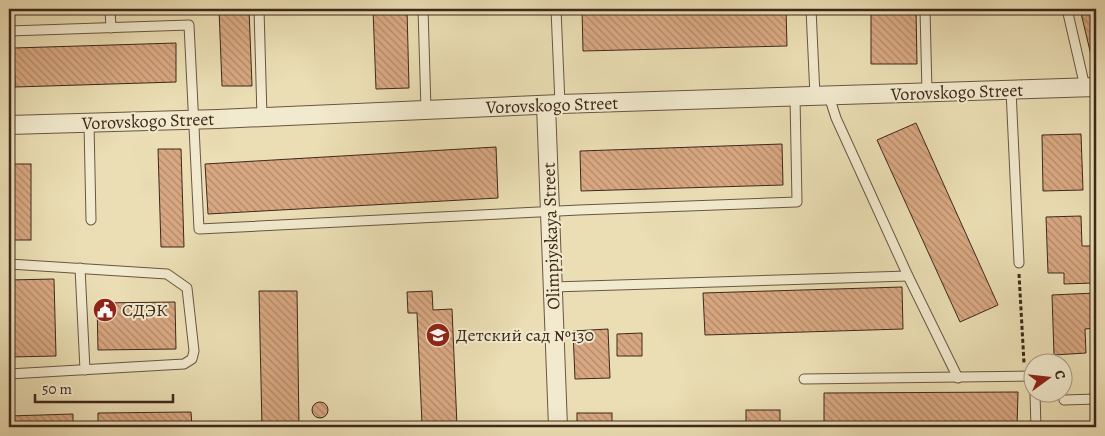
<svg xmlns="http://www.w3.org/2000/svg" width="1105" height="436" viewBox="0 0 1105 436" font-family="Alegreya,serif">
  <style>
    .building { fill: url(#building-back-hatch); stroke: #3e281c }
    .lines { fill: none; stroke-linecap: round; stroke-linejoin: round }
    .service-casing { stroke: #695642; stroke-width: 11 }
    .minor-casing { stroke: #695642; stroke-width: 20 }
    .path { stroke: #3e281c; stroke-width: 3; stroke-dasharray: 4 2.5; stroke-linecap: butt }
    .service { stroke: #f2eace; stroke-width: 9 }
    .minor { stroke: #f2eace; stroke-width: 18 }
    .labels { text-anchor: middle; stroke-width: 4; stroke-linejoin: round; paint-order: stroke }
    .street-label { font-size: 18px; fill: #3e281c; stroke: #f2eace }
    .poi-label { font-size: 18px; fill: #3e281c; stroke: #f2eace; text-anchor: start }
  </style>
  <defs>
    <pattern id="building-back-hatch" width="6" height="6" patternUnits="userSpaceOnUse" patternTransform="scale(1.25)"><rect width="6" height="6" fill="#d9a882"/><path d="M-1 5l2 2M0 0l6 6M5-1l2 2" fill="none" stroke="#b1896a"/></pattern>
  </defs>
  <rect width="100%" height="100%" fill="#ebdeb4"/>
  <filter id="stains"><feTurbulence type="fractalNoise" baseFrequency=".004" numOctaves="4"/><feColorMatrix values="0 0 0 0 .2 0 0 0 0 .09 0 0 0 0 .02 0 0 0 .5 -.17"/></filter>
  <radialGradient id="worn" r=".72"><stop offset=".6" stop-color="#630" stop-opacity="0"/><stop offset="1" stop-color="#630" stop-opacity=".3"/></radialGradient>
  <g class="building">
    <path d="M 219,9 L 249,9 L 252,86 L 222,86 Z"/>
    <path d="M 373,9 L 407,9 L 409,88 L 376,89 Z"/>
    <path d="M 582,9 L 786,9 L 787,46 L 583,51 Z"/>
    <path d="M 871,9 L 916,9 L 917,64 L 871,64 Z"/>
    <path d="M 1080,9 L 1096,9 L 1096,54 L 1091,55 Z"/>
    <path d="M 176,43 L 176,82 L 15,87 L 14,48 Z"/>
    <path d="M 916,123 L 998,305 L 960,322 L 877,140 Z"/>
    <path d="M 1081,134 L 1083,190 L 1043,191 L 1042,135 Z"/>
    <path d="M 782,144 L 783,185 L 581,191 L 580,151 Z"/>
    <path d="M 496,147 L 498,198 L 208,214 L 205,164 Z"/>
    <path d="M 158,149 L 181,149 L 184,247 L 161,247 Z"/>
    <rect x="9" y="164" width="22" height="76"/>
    <path d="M 1081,216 L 1082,246 L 1092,246 L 1093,283 L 1064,284 L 1064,273 L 1048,273 L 1046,217 Z"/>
    <path d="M 54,279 L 56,356 L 10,357 L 9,280 Z"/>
    <path d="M 902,287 L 903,329 L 705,335 L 703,293 Z"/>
    <path d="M 259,291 L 297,291 L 299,427 L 262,427 Z"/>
    <path d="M 432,291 L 433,310 L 452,309 L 457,426 L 412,427 L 412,424 L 422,424 L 417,313 L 408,313 L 407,292 Z"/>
    <path d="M 1095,293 L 1096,328 L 1085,329 L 1086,353 L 1054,355 L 1052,295 Z"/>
    <path d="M 175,302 L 176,349 L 98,350 L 97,303 Z"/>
    <path d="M 608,329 L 610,378 L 575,379 L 573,331 Z"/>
    <path d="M 642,333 L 642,356 L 617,356 L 617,334 Z"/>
    <path d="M 1018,392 L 1017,427 L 824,427 L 824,393 Z"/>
    <circle cx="320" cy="410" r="8"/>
    <rect x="746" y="410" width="34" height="17"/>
    <path d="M 191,412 L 192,427 L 98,427 L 98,413 Z"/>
    <rect x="577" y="413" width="35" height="14"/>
    <path d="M 73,414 L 73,427 L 9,427 L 9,416 Z"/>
  </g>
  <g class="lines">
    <g class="service-casing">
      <g id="service">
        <path d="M 110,9 L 111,28"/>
        <path d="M 259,9 L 262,117"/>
        <path d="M 423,9 L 426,110"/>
        <path d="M 556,9 L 560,104"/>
        <path d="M 811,9 L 815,96"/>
        <path d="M 925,9 L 927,92"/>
        <path d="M 1067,9 L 1085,87"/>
        <path d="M 9,31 L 189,25 L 199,229 L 579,210 L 797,202 L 795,97"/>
        <path d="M 1011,90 L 1019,263"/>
        <path d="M 829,96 L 836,118 L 908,276 L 958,378"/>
        <path d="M 89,123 L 91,220"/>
        <path d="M 9,264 L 167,274 L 187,288 L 194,351 L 192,359 L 184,364 L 9,374"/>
        <path d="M 80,268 L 85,370"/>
        <path d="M 553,287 L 908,276"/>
        <path d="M 804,379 L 1032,376"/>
        <path d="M 1035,394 L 1036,427"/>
        <path d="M 1064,400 L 1096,399"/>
      </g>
    </g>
    <g class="minor-casing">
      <g id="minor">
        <path d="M 546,105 L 558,427"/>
        <path d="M 9,125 L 218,119 L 560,104 L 1096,87"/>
      </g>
    </g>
    <path class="path" d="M 1019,274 L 1024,363"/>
    <use href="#service" class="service"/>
    <use href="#minor" class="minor"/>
  </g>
  <defs>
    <g id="civic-disc" transform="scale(1.25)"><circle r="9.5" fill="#8f2418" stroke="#f2eace"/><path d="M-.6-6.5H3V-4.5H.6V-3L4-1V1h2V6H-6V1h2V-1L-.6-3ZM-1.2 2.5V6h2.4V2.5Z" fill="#fff"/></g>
    <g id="school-disc" transform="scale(1.25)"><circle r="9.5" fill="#8f2418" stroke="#f2eace"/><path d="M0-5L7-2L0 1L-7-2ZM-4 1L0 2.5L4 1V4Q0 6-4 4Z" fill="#fff"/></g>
  </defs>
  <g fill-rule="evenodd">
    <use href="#civic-disc" x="105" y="310"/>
    <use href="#school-disc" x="438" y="335"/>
  </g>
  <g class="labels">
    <g class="street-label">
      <text transform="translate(957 92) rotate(-2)" y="6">Vorovskogo Street</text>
      <text transform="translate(552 105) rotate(-2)" y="6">Vorovskogo Street</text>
      <text transform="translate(148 121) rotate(-2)" y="6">Vorovskogo Street</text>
      <text transform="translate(551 236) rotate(-92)" y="6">Olimpiyskaya Street</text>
    </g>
    <g class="poi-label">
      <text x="122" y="316">СДЭК</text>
      <text x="456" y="341">Детский сад №130</text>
    </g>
  </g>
  <rect width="1105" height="436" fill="none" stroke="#ebdeb4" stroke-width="30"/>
  <rect x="10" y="10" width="1085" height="416" fill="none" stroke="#3e281c" stroke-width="2.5"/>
  <rect x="15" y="15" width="1075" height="406" fill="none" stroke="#3e281c"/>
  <g transform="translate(1048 378) rotate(75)"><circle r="24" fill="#f2eace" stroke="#aa9c87"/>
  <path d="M0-4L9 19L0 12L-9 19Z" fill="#8f2418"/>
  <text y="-8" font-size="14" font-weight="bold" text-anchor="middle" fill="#3e281c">С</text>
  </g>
  <path d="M35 394v8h138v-8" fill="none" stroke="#3e281c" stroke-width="2.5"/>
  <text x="42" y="394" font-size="15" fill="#3e281c" stroke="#f2eace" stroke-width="4" paint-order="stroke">50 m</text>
  <rect width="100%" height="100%" filter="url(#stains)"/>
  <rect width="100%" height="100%" fill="url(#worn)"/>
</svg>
